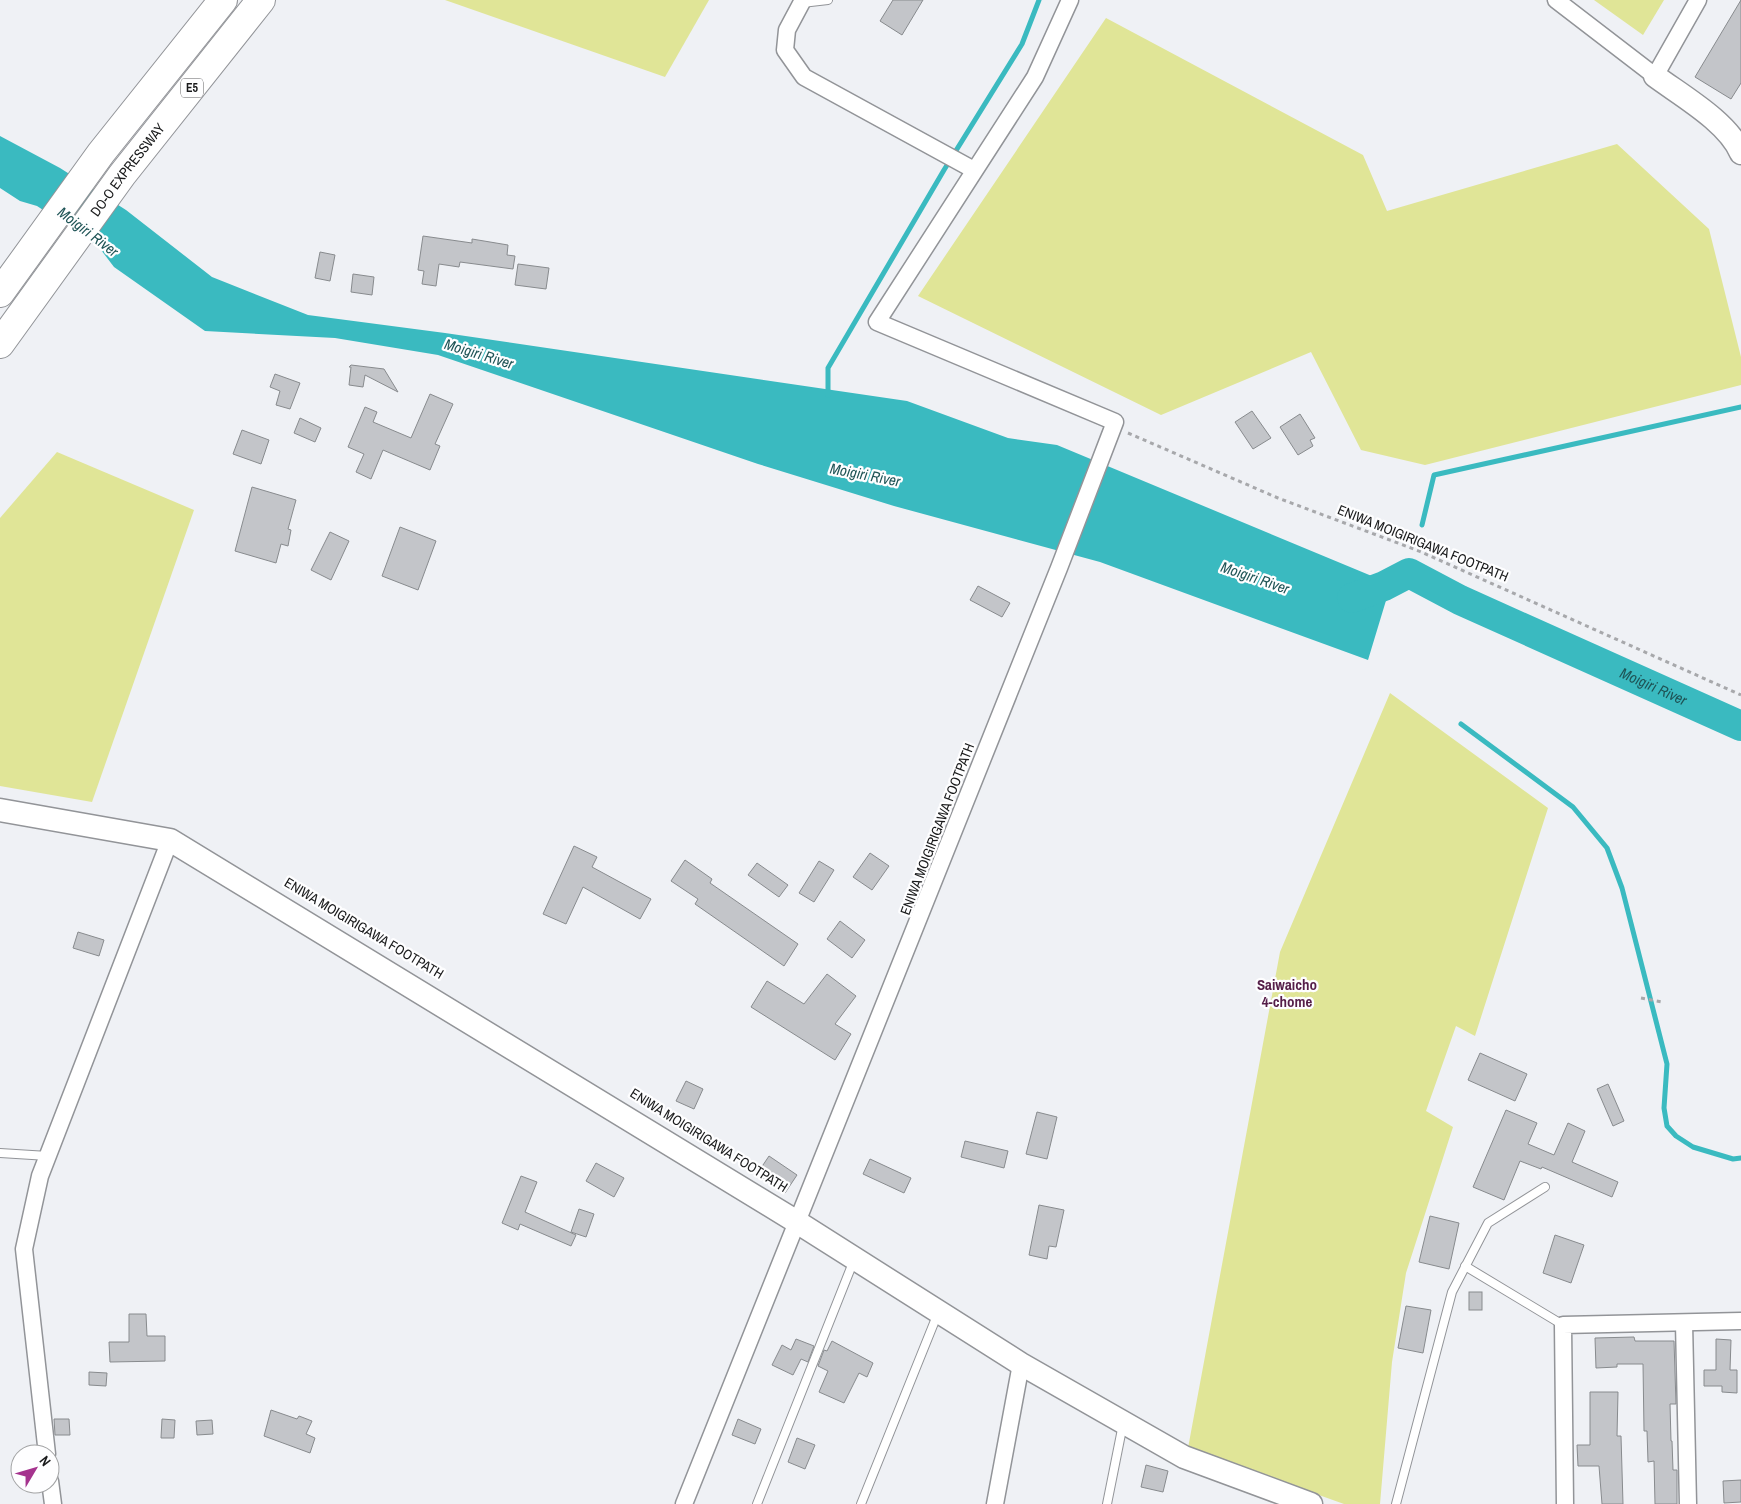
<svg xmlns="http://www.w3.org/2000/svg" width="1741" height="1504" viewBox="0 0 1741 1504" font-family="'Archivo Narrow',sans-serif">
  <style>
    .green { fill: #e0e597 }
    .water { fill: #3abac0 }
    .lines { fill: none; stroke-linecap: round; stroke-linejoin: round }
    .stream { stroke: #3abac0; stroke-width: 5 }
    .river { stroke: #3abac0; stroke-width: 30 }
    .building { fill: #c3c5c9; stroke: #888b8e }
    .lane-casing { stroke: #929498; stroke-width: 10 }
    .street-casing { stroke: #929498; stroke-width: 19 }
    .secondary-casing { stroke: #929498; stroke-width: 25 }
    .highway-casing { stroke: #929498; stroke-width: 30 }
    .path { stroke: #a7a8ab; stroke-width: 3; stroke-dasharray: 4 4; stroke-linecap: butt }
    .lane { stroke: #fff; stroke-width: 8 }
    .street { stroke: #fff; stroke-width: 16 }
    .secondary { stroke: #fff; stroke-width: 22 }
    .highway { stroke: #fff; stroke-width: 28 }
    .labels { text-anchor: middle; stroke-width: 4.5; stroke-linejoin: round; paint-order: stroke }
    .shield { fill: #fefeff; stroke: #5e5e5f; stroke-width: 1 }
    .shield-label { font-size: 12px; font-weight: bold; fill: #191a1b }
    .street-label { font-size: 14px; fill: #191a1b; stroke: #fefeff }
    .water-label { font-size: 15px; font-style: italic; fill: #1f5456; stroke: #fefeff }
    .neighbourhood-label { font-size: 15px; font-weight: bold; fill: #551e49; stroke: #fefeff }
  </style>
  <rect width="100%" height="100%" fill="#eff1f5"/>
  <g class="green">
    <path d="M 445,0 L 709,0 L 665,77 Z"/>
    <path d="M 1594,0 L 1664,0 L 1643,35 Z"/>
    <path d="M 1106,18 L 1363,155 L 1387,211 L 1617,144 L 1709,229 L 1741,357 L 1741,385 L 1425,465 L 1361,450 L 1311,352 L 1161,415 L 918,296 Z"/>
    <path d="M 57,452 L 194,510 L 92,802 L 0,786 L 0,518 Z"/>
    <path d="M 1390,693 L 1548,808 L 1475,1036 L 1456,1026 L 1426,1111 L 1453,1127 L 1406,1273 L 1392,1362 L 1380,1504 L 1344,1504 L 1188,1448 L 1280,952 Z"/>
  </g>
  <path class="water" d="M 0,136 L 60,168 L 126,210 L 212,277 L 308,315 L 445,333 L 907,401 L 1008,438 L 1057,445 L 1391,584 L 1368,660 L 1100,562 L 894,506 L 758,464 L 438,355 L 335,338 L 205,331 L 114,267 L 98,246 L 37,206 L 20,201 L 0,188 Z"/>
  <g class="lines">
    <g class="stream">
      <path d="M 828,395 L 828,368 L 944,170 L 1022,44 L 1039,0"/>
      <path d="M 1422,525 L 1434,475 L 1741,407"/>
      <path d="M 1461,724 L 1573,807 L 1607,848 L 1622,888 L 1667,1064 L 1664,1108 L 1667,1126 L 1676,1136 L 1693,1147 L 1733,1159 L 1741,1158"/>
    </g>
    <path class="river" id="s1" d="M 1352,598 L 1384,586 L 1409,573 L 1460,600 L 1741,726"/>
  </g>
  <g class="building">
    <path d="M 893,0 L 923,0 L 902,35 L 880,21 Z"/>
    <path d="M 1741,0 L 1741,83 L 1731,99 L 1695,77 Z"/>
    <path d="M 423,236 L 472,243 L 472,239 L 508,245 L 507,255 L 515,256 L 513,269 L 460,262 L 459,267 L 439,264 L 436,286 L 422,284 L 424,271 L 418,270 Z"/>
    <path d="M 320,252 L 335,255 L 330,281 L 315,278 Z"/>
    <path d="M 518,264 L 549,268 L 546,289 L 515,285 Z"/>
    <path d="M 353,274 L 374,277 L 372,295 L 351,292 Z"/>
    <path d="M 351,365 L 384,369 L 398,392 L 365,375 L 363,387 L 349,385 L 351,367 L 349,367 Z"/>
    <path d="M 275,374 L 300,383 L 290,409 L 276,405 L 280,391 L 270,387 Z"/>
    <path d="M 430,394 L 453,404 L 435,444 L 440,446 L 430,470 L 383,450 L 371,479 L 356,472 L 364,454 L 348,447 L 365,407 L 377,412 L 373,422 L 411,438 Z"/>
    <path d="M 1252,411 L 1271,438 L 1253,449 L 1235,422 Z"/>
    <path d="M 1300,414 L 1315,438 L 1310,440 L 1313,446 L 1298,455 L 1280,427 Z"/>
    <path d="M 300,418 L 321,428 L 315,442 L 294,433 Z"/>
    <path d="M 242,430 L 269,440 L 261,464 L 233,454 Z"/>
    <path d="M 252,487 L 296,500 L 288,529 L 291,530 L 288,546 L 281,544 L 276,563 L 235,551 Z"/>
    <path d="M 400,527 L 436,541 L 418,590 L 382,576 Z"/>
    <path d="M 330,532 L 349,541 L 331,580 L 311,570 Z"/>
    <path d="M 978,586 L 1010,603 L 1002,617 L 970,600 Z"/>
    <path d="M 574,846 L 597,857 L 592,867 L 651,899 L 640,919 L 583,887 L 566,924 L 543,914 Z"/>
    <path d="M 870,853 L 889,866 L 872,890 L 853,877 Z"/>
    <path d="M 685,860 L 712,879 L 710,883 L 798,944 L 784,966 L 695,904 L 698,899 L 671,881 Z"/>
    <path d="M 819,861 L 834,870 L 814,902 L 799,893 Z"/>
    <path d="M 757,863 L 788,885 L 779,897 L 748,875 Z"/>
    <path d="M 840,921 L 865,940 L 852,958 L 827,939 Z"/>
    <path d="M 78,932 L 104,940 L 99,956 L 73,948 Z"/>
    <path d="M 827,974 L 856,996 L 835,1024 L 851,1034 L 835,1060 L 751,1007 L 767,981 L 804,1004 Z"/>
    <path d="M 1480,1053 L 1527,1074 L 1515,1101 L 1468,1080 Z"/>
    <path d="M 686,1081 L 703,1089 L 694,1109 L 676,1101 Z"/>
    <path d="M 1608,1084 L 1624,1121 L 1613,1126 L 1597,1089 Z"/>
    <path d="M 1506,1110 L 1537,1123 L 1528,1144 L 1554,1155 L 1568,1123 L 1585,1131 L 1572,1162 L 1618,1182 L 1612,1197 L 1542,1167 L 1541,1169 L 1520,1161 L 1504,1200 L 1473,1187 Z"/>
    <path d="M 1037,1112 L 1057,1117 L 1047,1159 L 1026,1154 Z"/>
    <path d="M 965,1141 L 1008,1151 L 1004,1168 L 961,1157 Z"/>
    <path d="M 769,1156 L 797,1175 L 785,1193 L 757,1174 Z"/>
    <path d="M 870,1159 L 911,1178 L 904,1193 L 863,1174 Z"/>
    <path d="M 596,1163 L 624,1178 L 614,1197 L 586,1181 Z"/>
    <path d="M 521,1176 L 537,1182 L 525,1212 L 576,1235 L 571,1246 L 520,1224 L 518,1230 L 502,1223 Z"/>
    <path d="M 1039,1205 L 1064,1210 L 1056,1247 L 1049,1246 L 1047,1259 L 1029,1255 Z"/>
    <path d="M 579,1209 L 594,1214 L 586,1237 L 571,1232 Z"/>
    <path d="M 1430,1216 L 1459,1223 L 1449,1269 L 1419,1262 Z"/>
    <path d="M 1555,1235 L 1584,1245 L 1571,1283 L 1543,1273 Z"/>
    <rect x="1469" y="1292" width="13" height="18"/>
    <path d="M 1406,1306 L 1431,1310 L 1423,1353 L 1398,1348 Z"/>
    <path d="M 129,1314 L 146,1314 L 147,1336 L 165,1336 L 165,1361 L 110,1362 L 109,1342 L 129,1342 Z"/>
    <path d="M 1634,1337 L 1635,1341 L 1674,1341 L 1676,1404 L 1670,1404 L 1671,1441 L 1672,1441 L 1673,1470 L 1677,1470 L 1677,1504 L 1655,1504 L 1654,1461 L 1648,1462 L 1647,1431 L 1644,1431 L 1643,1364 L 1617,1364 L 1617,1367 L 1596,1368 L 1595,1338 Z"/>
    <path d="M 796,1339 L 814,1346 L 808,1362 L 801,1359 L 793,1375 L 772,1365 L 782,1345 L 791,1350 Z"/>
    <path d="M 1716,1339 L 1731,1340 L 1730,1370 L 1737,1370 L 1737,1393 L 1722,1392 L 1722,1386 L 1704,1386 L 1704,1370 L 1716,1370 Z"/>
    <path d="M 832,1341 L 873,1363 L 867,1377 L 859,1373 L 844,1403 L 819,1392 L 828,1371 L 818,1366 L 824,1350 L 827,1351 Z"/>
    <path d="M 89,1372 L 107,1373 L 106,1386 L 89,1385 Z"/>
    <path d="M 1590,1392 L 1618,1392 L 1617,1436 L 1621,1436 L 1623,1504 L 1602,1504 L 1599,1466 L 1578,1466 L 1577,1445 L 1590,1445 Z"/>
    <path d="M 271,1410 L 297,1419 L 299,1416 L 312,1421 L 306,1434 L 315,1438 L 310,1453 L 264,1436 Z"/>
    <path d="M 54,1419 L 69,1419 L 70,1435 L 55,1435 Z"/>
    <path d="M 162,1419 L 175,1420 L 174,1438 L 161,1438 Z"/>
    <path d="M 738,1419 L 761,1429 L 755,1444 L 732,1435 Z"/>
    <path d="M 212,1420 L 213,1434 L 197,1435 L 196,1421 Z"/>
    <path d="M 797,1438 L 815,1445 L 805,1469 L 788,1462 Z"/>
    <path d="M 1146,1465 L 1168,1471 L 1163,1492 L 1141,1487 Z"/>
    <path d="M 1741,1480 L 1741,1502 L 1724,1503 L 1723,1481 Z"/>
  </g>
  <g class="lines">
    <g class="lane-casing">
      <g id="lane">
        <path d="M 802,3 L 828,0"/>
        <path d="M 0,1153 L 48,1156"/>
        <path d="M 1465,1266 L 1563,1325"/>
        <path d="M 757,1504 L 854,1260"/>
        <path d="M 861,1504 L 938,1313"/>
        <path d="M 1107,1504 L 1123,1424"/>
        <path d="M 1396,1504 L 1452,1292 L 1488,1223 L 1545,1187"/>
      </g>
    </g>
    <g class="street-casing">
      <g id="street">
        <path d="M 803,0 L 787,30 L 785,50 L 804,77 L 974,170"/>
        <path d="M 1556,0 L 1655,76 L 1698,0"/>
        <path d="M 1684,1323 L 1688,1504"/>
        <path d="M 47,1454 L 24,1249 L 40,1176 L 170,840"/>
        <path d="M 50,1481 L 53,1504"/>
        <path d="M 684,1504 L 1059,568 L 1115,422 L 877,322 L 1035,77 L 1070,0"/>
        <path d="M 995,1504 L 1021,1364"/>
        <path d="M 1565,1504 L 1563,1325 L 1741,1321"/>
      </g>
    </g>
    <g class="secondary-casing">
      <g id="secondary">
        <path d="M 1655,76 C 1682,96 1728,122 1741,153"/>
        <path d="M 0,810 L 170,840 L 797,1222 L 1021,1364 L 1184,1457 L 1311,1504"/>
      </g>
    </g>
    <g class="highway-casing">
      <g id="highway">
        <path d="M 0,293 L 101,153 L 223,0"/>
        <path id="s2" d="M 0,344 L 122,175 L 261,0"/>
      </g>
    </g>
    <g class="path">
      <path d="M 1128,433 L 1278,498 L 1419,551 L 1741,695"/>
      <path d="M 1641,998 L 1662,1002"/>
    </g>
    <use href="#lane" class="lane"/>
    <use href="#street" class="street"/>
    <use href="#secondary" class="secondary"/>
    <use href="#highway" class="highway"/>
  </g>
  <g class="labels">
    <rect class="shield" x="181" y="78.5" width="22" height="19" rx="4"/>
    <g class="shield-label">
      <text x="192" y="92">E5</text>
    </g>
    <g class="street-label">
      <text dy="5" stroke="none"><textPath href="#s2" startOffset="216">DO-O EXPRESSWAY</textPath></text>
      <text transform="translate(1423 543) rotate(22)" y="5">ENIWA MOIGIRIGAWA FOOTPATH</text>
      <text transform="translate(937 829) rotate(-69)" y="5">ENIWA MOIGIRIGAWA FOOTPATH</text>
      <text transform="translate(364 928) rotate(31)" y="5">ENIWA MOIGIRIGAWA FOOTPATH</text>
      <text transform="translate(709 1140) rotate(32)" y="5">ENIWA MOIGIRIGAWA FOOTPATH</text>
    </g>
    <g class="water-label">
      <text transform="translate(88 232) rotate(37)" y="5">Moigiri River</text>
      <text transform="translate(479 354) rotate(17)" y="5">Moigiri River</text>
      <text transform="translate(865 475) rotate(11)" y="5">Moigiri River</text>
      <text transform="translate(1255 578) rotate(19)" y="5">Moigiri River</text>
      <text dy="5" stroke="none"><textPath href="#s1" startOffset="332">Moigiri River</textPath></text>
    </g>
    <g class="neighbourhood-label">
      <text x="1287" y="990">Saiwaicho<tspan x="1287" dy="17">4-chome</tspan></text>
    </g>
  </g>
  <g transform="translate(35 1469) rotate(52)"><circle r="24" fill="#fefeff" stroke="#a2a3a4"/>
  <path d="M0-4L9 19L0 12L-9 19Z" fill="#a5338e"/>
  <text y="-8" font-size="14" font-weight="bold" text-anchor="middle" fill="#191a1b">N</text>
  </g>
</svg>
